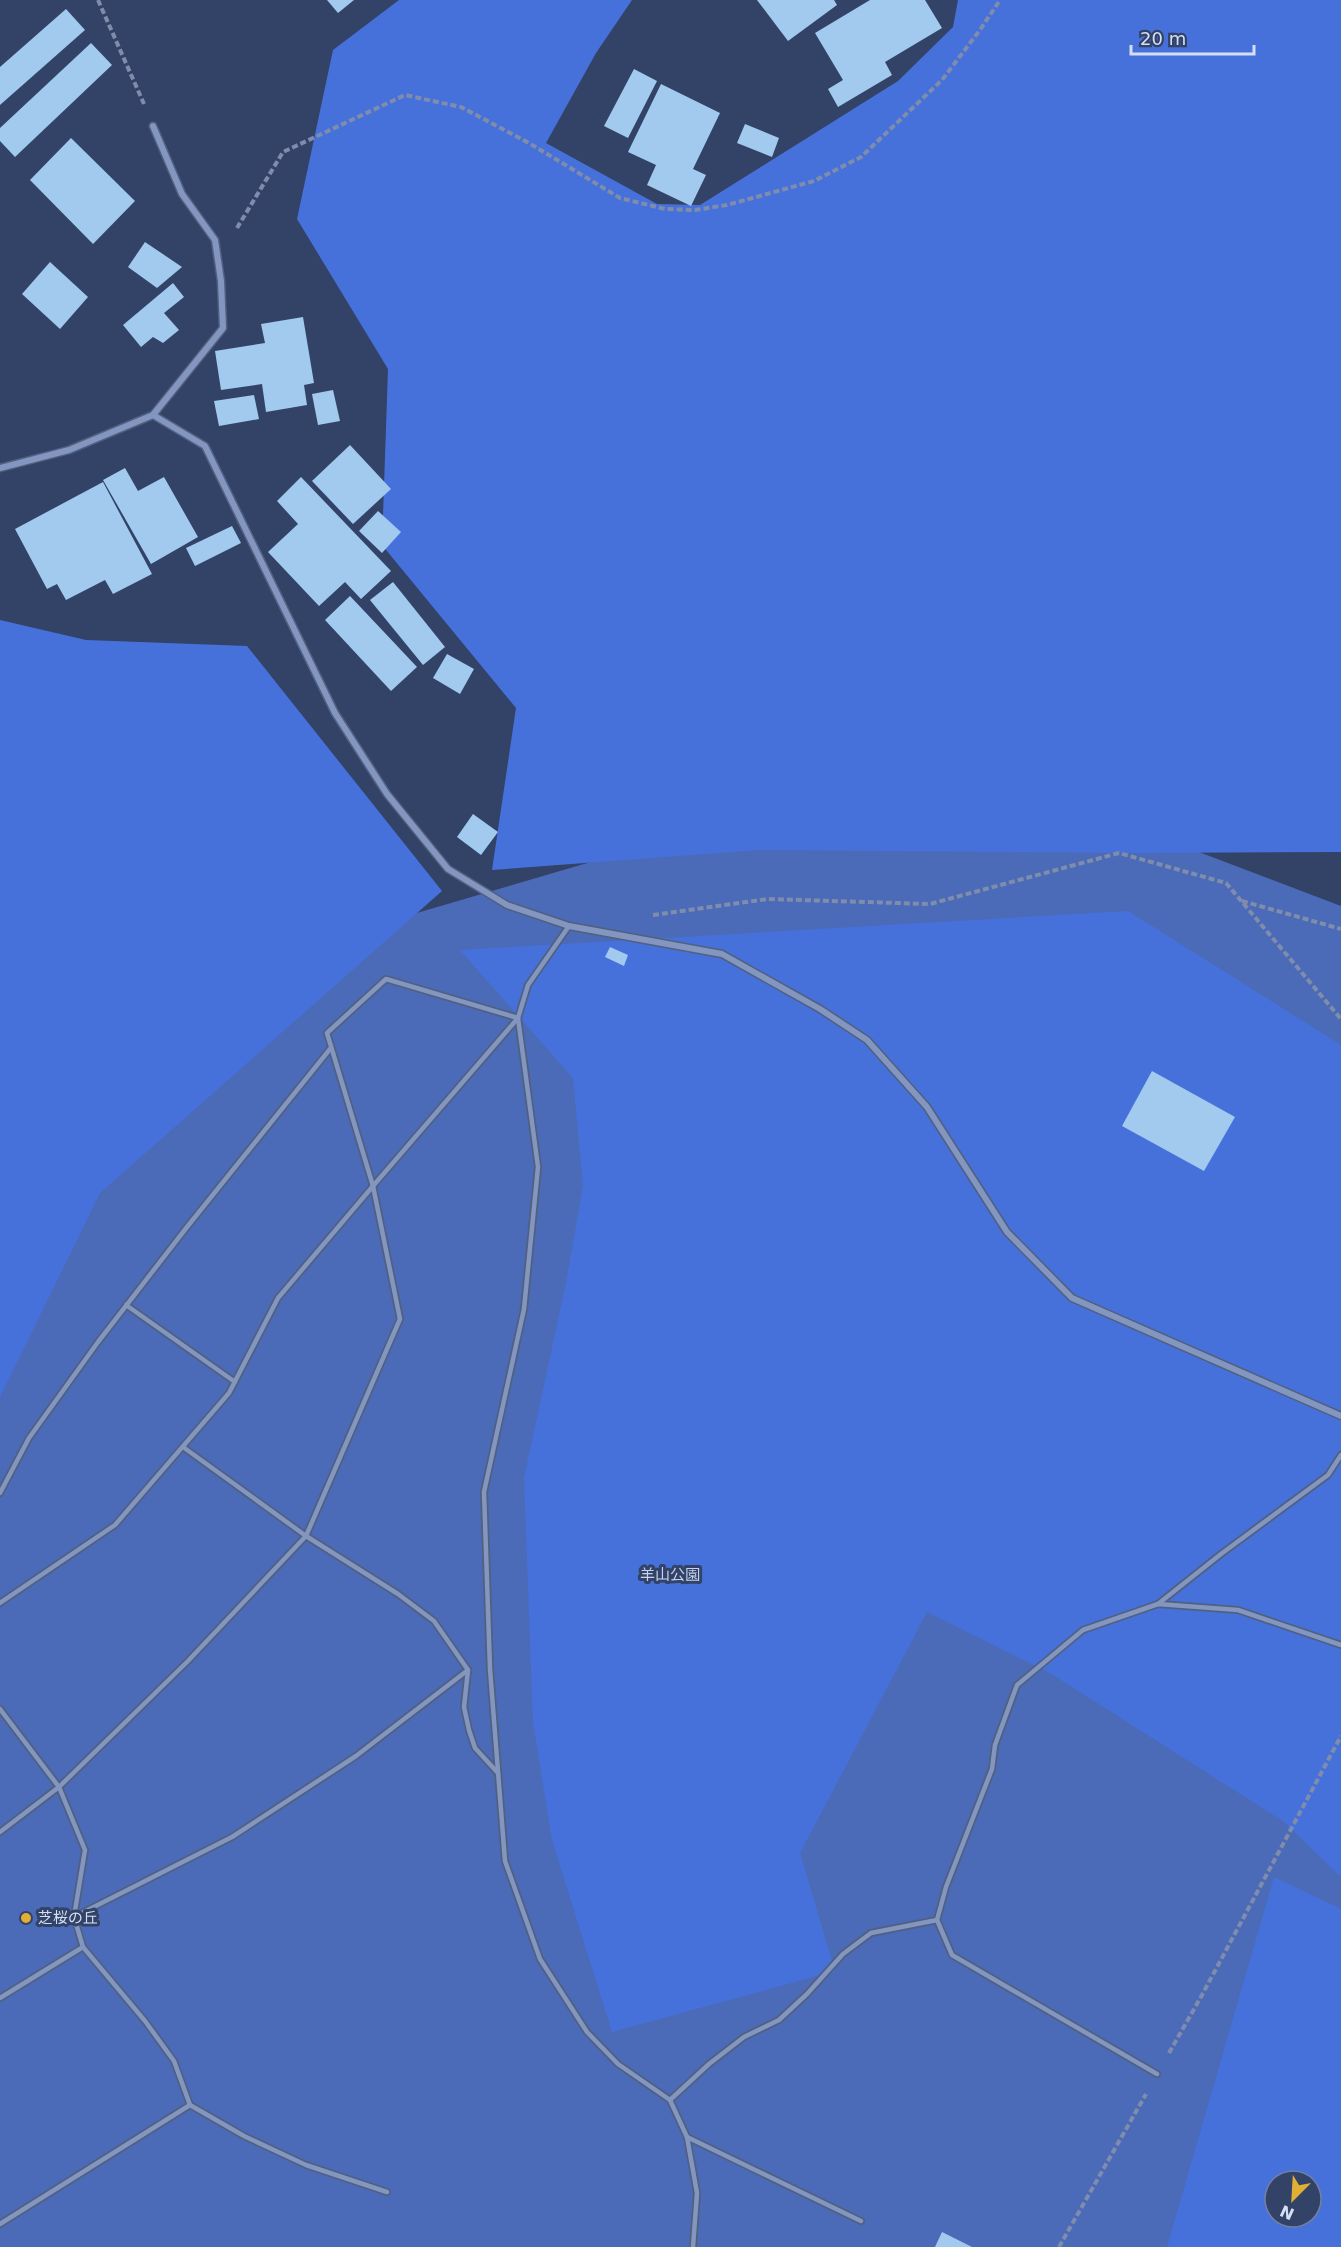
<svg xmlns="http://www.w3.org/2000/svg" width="1341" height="2247" viewBox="0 0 1341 2247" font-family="'DejaVu Sans','Noto Sans JP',sans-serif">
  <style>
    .green { fill: #4b6bb9; fill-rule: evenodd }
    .forest { fill: #4771da; fill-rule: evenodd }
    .building { fill: #a1caee }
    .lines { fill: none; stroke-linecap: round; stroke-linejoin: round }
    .lane-casing { stroke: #52607f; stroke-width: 8 }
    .street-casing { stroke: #52607f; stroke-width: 9 }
    .path { stroke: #7f8cab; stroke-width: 4; stroke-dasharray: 6 3; stroke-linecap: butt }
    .lane { stroke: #8296c0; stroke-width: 4.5 }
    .street { stroke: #8296c0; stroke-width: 6 }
    .poi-dot { fill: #e1af34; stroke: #334368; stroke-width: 2 }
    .labels { text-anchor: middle; stroke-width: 6; stroke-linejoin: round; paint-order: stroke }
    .park-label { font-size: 15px; fill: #c5d2ed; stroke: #334368 }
    .poi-label { font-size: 15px; fill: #d4dff6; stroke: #334368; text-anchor: start }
  </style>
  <rect width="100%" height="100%" fill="#334368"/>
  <path class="green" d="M 1054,797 L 1341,906 L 1341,2247 L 0,2247 L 0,1124 L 410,915 L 785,805 ZM 1275,2181 L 1311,2181 L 1311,2217 L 1275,2217 Z"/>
  <g class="forest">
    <path d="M 399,0 L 632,0 L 596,53 L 546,143 L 657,204 L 700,205 L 898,81 L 953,27 L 958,0 L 1341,0 L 1341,852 L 1140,853 L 758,850 L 492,870 L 516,708 L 382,545 L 388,369 L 297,219 L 333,50 Z"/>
    <path d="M 0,620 L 86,640 L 247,646 L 442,891 L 100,1193 L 0,1397 Z"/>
    <path d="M 1128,911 L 1341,1045 L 1341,1877 L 1283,1821 L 1050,1673 L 927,1612 L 800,1853 L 835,1971 L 612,2032 L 552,1840 L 533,1722 L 524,1478 L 566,1283 L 583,1186 L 573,1078 L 460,950 Z"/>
    <path d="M 1274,1877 L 1341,1909 L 1341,2247 L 1167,2247 ZM 1275,2181 L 1311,2181 L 1311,2217 L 1275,2217 Z"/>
  </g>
  <g class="building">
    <path d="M 327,0 L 354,0 L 338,13 Z"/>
    <path d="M 757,0 L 834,0 L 837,5 L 788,41 Z"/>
    <path d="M 870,0 L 925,0 L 942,28 L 885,62 L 892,75 L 838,107 L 828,89 L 843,80 L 815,33 Z"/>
    <path d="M 66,9 L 85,30 L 0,105 L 0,67 Z"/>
    <path d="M 91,43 L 112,65 L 15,157 L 0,141 L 0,128 Z"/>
    <path d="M 634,69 L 657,81 L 628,138 L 604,126 Z"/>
    <path d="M 661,84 L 720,113 L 693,169 L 706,175 L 691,206 L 647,185 L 656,165 L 628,152 Z"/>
    <path d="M 745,124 L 779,138 L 772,157 L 737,143 Z"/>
    <path d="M 71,138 L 135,201 L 93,244 L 30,180 Z"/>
    <path d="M 145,242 L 182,267 L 157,288 L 128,267 Z"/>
    <path d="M 50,262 L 88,297 L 60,329 L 22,294 Z"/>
    <path d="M 173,283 L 184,297 L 164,313 L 179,330 L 163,343 L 153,337 L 141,347 L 123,325 Z"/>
    <path d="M 303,317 L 314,383 L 304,385 L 307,405 L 266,412 L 262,384 L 221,390 L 215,351 L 265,343 L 261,324 Z"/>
    <path d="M 333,390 L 340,421 L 318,425 L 312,394 Z"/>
    <path d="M 254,395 L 259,419 L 219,426 L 214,401 Z"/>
    <path d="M 350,445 L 391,489 L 353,524 L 312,481 Z"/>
    <path d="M 125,468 L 138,491 L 164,477 L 198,537 L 151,564 L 103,480 Z"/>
    <path d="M 301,477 L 391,571 L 361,599 L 345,582 L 319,606 L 268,552 L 298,524 L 277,501 Z"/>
    <path d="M 103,482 L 152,574 L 113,594 L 105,580 L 66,600 L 57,584 L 47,589 L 15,529 Z"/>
    <path d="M 378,511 L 401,532 L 382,553 L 359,531 Z"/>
    <path d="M 232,526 L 241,543 L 195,566 L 186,548 Z"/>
    <path d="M 393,582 L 445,647 L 423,665 L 370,600 Z"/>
    <path d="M 350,596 L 417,667 L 391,691 L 325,620 Z"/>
    <path d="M 447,654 L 474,669 L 460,694 L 433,678 Z"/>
    <path d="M 473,814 L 498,832 L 481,855 L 457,837 Z"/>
    <path d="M 610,947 L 628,955 L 624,966 L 605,957 Z"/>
    <path d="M 1152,1071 L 1235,1117 L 1204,1171 L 1122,1126 Z"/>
    <path d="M 942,2232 L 972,2247 L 935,2247 Z"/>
  </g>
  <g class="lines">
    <g class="lane-casing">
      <g id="lane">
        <path d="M 569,926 L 528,985 L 518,1018 L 538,1167 L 524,1309 L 484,1492 L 490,1669 L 505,1861 L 540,1959 L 587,2032 L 618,2064 L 670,2100 L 687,2137 L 697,2193 L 693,2247"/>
        <path d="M 386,979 L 518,1018 L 373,1186 L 327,1033 Z"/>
        <path d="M 126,1305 L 235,1382"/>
        <path d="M 183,1447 L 306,1536 L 398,1594 L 434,1621 L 468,1670 L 464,1707 L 469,1730 L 475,1748 L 498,1773"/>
        <path d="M 0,1493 L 29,1438 L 98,1342 L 187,1227 L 330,1049"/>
        <path d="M 0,1603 L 115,1525 L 229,1393 L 278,1298 L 373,1186"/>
        <path d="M 1158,1604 L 1221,1554 L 1328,1475 L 1341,1455"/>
        <path d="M 0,1709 L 59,1787 L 85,1850 L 74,1917 L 83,1947 L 145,2021 L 174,2061 L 190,2105"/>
        <path d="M 0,1832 L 59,1787 L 188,1661 L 306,1536 L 400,1319 L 373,1186"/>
        <path d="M 74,1917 L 232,1837 L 356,1756 L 468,1670"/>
        <path d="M 0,1998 L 83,1947"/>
        <path d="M 1157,2074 L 952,1955 L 937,1920 L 946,1887 L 992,1769 L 995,1745 L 1017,1685 L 1083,1630 L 1158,1604 L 1238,1610 L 1341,1645"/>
        <path d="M 670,2100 L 709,2064 L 744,2037 L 779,2020 L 807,1994 L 843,1954 L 871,1933 L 937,1920"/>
        <path d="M 687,2137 L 861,2221"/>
        <path d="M 0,2224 L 190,2105 L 244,2136 L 306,2165 L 387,2192"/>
      </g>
    </g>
    <g class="street-casing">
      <g id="street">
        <path d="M 153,415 L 205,446 L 335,713 L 387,794 L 448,869 L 507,905 L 569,926 L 722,954 L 820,1009 L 867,1040 L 927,1107 L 1007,1232 L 1072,1298 L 1341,1416"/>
        <path d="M 0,468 L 69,450 L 153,415 L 223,328 L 221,281 L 215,240 L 182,194 L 153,126"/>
      </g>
    </g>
    <g class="path">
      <path d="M 98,0 L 144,104"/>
      <path d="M 237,228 L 283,152 L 405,95 L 461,107 L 529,143 L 620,198 L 665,209 L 695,210 L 727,205 L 814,181 L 861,157 L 942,80 L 980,30 L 1000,0"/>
      <path d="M 1242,901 L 1341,929"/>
      <path d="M 653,915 L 768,899 L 930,904 L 1119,853 L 1226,883 L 1341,1019"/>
      <path d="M 1169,2053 L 1202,1995 L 1341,1736"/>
      <path d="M 1059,2247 L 1146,2094"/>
    </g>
    <use href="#lane" class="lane"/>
    <use href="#street" class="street"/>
  </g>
  <circle class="poi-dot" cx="26" cy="1918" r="6"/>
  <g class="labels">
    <g class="park-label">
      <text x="670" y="1580">羊山公園</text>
    </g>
    <g class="poi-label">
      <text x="38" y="1923">芝桜の丘</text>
    </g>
  </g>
  <g transform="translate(1293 2199) rotate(204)"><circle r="28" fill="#334368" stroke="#7381a1" stroke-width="1.5"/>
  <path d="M0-4.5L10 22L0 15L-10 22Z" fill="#e1af34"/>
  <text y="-9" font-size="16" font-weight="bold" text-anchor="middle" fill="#d4dff6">N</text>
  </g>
  <path d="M1131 45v9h123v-9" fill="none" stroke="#d4dff6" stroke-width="3"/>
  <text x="1140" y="45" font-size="18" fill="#d4dff6" stroke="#334368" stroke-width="4.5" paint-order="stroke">20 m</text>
</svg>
